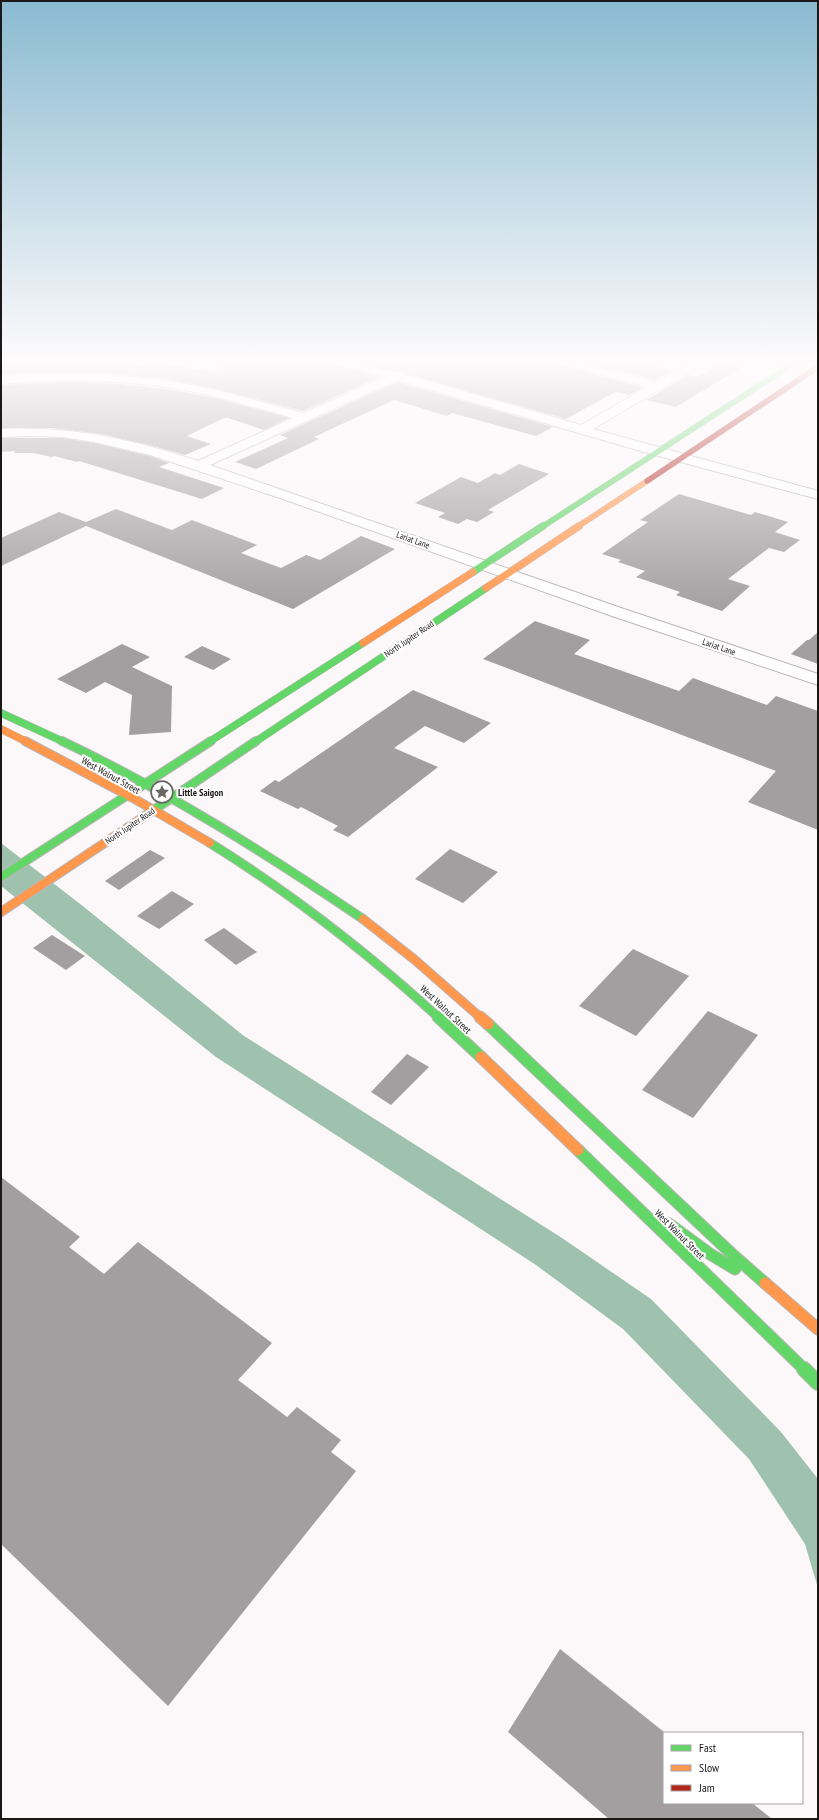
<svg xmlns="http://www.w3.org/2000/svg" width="819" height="1820" viewBox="0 0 819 1820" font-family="'PT Sans Narrow',sans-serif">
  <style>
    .water { fill: #9ec2ae }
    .building { fill: #a39e9f }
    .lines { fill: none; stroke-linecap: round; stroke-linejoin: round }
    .street-casing { stroke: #bbb6b7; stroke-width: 2 }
    .fast-far4-casing { stroke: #bbb6b7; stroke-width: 6 }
    .fast-far3-casing { stroke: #bbb6b7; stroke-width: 8 }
    .fast-far2-casing { stroke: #bbb6b7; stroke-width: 10 }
    .fast-far1-casing { stroke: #bbb6b7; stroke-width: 13 }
    .fast-casing { stroke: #bbb6b7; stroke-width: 16 }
    .slow-far3-casing { stroke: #bbb6b7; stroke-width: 6 }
    .slow-far2-casing { stroke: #bbb6b7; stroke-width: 8 }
    .slow-far1-casing { stroke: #bbb6b7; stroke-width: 10 }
    .slow-casing { stroke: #bbb6b7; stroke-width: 13 }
    .jam-casing { stroke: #bbb6b7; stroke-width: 6 }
    .street { fill: #fffefe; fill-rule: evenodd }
    .fast-far4 { stroke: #63d668; stroke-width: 5.5 }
    .fast-far3 { stroke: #63d668; stroke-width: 7 }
    .fast-far2 { stroke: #63d668; stroke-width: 8 }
    .fast-far1 { stroke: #63d668; stroke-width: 11 }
    .fast { stroke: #63d668; stroke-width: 14 }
    .slow-far3 { stroke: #ff974d; stroke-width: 5.5 }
    .slow-far2 { stroke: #ff974d; stroke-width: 7 }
    .slow-far1 { stroke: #ff974d; stroke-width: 8 }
    .slow { stroke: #ff974d; stroke-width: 11 }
    .jam { stroke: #b3261e; stroke-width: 5.5 }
    .labels { text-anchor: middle; stroke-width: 4; stroke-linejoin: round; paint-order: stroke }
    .far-street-label { font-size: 9px; fill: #1d1818; stroke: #fff }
    .street-label { font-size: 10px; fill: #1d1818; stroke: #fff }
    .poi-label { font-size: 10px; font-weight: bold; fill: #1d1818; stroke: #fff; text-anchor: start }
  </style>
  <rect width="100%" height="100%" fill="#fcf7f8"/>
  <path class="water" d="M 1,843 L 84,907 L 244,1036 L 562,1238 L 651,1299 L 781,1432 L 818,1479 L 818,1588 L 805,1544 L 749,1459 L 623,1329 L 536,1265 L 216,1057 L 1,886 Z"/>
  <g class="building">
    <path d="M 1,359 L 91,361 L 146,366 L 153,362 L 214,372 L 235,359 L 321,359 L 324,362 L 380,377 L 303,411 L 217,389 L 165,379 L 95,372 L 1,374 Z"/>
    <path d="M 345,359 L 548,359 L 550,362 L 643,388 L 629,395 L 615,392 L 566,419 L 400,372 Z"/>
    <path d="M 570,359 L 662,359 L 650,365 L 672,371 L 656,380 Z"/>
    <path d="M 729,359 L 736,367 L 741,368 L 676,407 L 646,400 L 688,375 L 697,377 Z"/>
    <path d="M 72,382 L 119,384 L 166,389 L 215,398 L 289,418 L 264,430 L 228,418 L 224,418 L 187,436 L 211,444 L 185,455 L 149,445 L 101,434 L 52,428 L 1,428 L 1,385 Z"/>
    <path d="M 397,382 L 553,427 L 536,436 L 452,413 L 447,416 L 394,400 L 314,437 L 319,439 L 256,469 L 235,462 L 288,438 L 280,435 Z"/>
    <path d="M 1,438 L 63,438 L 94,443 L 150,456 L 169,463 L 159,467 L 224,488 L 202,499 L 79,461 L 77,462 L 54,456 L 52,457 L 33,453 L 14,453 L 15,451 L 1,452 Z"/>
    <path d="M 519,464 L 549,474 L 488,510 L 494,512 L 477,522 L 467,519 L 458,524 L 438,517 L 445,513 L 415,503 L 461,477 L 478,483 L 495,473 L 500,475 Z"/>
    <path d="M 679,494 L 751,515 L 755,512 L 788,522 L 775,532 L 800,540 L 784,552 L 769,548 L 728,579 L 750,586 L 722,611 L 676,595 L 680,592 L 636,577 L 645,571 L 618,562 L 621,560 L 602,554 L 648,522 L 640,520 Z"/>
    <path d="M 116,509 L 172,530 L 192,520 L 257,545 L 241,553 L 281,568 L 306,555 L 320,560 L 361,536 L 395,549 L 293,609 L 86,526 L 1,566 L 1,538 L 59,512 L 86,522 Z"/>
    <path d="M 535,621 L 590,640 L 574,654 L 679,691 L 693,678 L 767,705 L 776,696 L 818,711 L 818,830 L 748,802 L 776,771 L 483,659 Z"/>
    <path d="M 818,632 L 818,664 L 791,654 L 807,640 L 809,640 Z"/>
    <path d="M 122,644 L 150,657 L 132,667 L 172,686 L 171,732 L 129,735 L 132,695 L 105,682 L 86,693 L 57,679 Z"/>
    <path d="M 202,646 L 231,659 L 213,670 L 184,657 Z"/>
    <path d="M 413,690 L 491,723 L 464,743 L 425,726 L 394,748 L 438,767 L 348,837 L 333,830 L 338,826 L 301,807 L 298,809 L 260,791 L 275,780 L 279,782 Z"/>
    <path d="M 450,849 L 498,872 L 463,903 L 415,879 Z"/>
    <path d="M 150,850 L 165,858 L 119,890 L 105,881 Z"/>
    <path d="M 172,891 L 194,904 L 159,929 L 137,916 Z"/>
    <path d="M 224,928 L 257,952 L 236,965 L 204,940 Z"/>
    <path d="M 52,935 L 85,956 L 66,970 L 33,948 Z"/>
    <path d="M 633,949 L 689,976 L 636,1036 L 579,1006 Z"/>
    <path d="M 708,1011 L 758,1035 L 693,1118 L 642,1090 Z"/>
    <path d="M 407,1054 L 429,1067 L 391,1105 L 371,1092 Z"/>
    <path d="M 1,1177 L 80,1237 L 69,1247 L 104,1274 L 138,1242 L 272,1343 L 238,1380 L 287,1417 L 297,1407 L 341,1440 L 331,1452 L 356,1471 L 168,1706 L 1,1544 Z"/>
    <path d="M 560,1649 L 664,1732 L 664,1803 L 752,1803 L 772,1819 L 609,1819 L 508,1732 Z"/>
  </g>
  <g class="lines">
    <g class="street-casing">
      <g id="street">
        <path d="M 322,359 L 340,359 L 400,373 L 581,425 L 647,387 L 550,361 L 549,359 L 566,359 L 656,382 L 697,359 L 709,359 L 708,361 L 593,429 L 818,491 L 818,499 L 651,454 L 397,380 L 210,465 L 624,609 L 818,674 L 818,685 L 612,616 L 283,499 L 150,455 L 94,442 L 63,437 L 32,436 L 1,437 L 1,429 C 71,426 131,439 198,461 L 293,418 C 258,409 224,397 189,391 C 128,379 64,379 1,384 L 1,376 L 48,374 L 95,374 L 165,380 L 217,390 L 303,413 L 385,377 L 324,361 Z"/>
        <path d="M 776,359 L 795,359 L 818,364 L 818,370 L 777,361 Z"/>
      </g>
    </g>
    <g class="fast-far4-casing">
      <path id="fast-far4" d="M 542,527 L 800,359"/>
    </g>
    <g class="fast-far3-casing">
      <g id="fast-far3">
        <path d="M 473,572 L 543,526"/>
        <path d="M 1,713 L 64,742"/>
        <path d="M 209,742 L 363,643"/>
        <path d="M 255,742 L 486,588"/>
      </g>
    </g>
    <g class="fast-far2-casing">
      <g id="fast-far2">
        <path d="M 62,741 C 167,791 267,854 363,919"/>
        <path d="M 145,816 L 256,741"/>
        <path d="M 210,843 C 292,894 368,953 439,1018"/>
        <path d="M 1,877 L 211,741"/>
      </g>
    </g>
    <g class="fast-far1-casing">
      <g id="fast-far1">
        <path d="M 438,1017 L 481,1057"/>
        <path d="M 488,1024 L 733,1255 L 765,1283"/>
        <path d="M 578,1150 L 805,1370"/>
        <path d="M 669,1224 L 710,1254 L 735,1269"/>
      </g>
    </g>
    <g class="fast-casing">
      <path id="fast" d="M 804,1369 L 818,1383"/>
    </g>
    <g class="slow-far3-casing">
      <path id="slow-far3" d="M 577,527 L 647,481"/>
    </g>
    <g class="slow-far2-casing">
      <g id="slow-far2">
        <path d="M 486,588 L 579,526"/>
        <path d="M 363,643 L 473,572"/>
        <path d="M 1,729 L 27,742"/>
      </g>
    </g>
    <g class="slow-far1-casing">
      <g id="slow-far1">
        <path d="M 25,741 L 133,798 L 210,843"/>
        <path d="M 1,912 L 145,816"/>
        <path d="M 363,919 L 415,960 L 481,1018"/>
      </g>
    </g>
    <g class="slow-casing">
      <g id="slow">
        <path d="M 480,1017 L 488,1024"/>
        <path d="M 481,1057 L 578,1150"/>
        <path d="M 765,1283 L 818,1329"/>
      </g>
    </g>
    <g class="jam-casing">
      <path id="jam" d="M 647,481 L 818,367"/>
    </g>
    <use href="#street" class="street"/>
    <use href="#fast-far4" class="fast-far4"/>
    <use href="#fast-far3" class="fast-far3"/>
    <use href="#fast-far2" class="fast-far2"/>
    <use href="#fast-far1" class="fast-far1"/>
    <use href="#fast" class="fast"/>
    <use href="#slow-far3" class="slow-far3"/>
    <use href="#slow-far2" class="slow-far2"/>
    <use href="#slow-far1" class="slow-far1"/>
    <use href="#slow" class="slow"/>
    <use href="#jam" class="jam"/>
  </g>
  <linearGradient id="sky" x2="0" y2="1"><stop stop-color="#8abad1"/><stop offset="0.59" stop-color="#fefbfc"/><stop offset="1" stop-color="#fefbfc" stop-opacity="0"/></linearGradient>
  <rect width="819" height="613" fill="url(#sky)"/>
  <defs>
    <g id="sight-ring" transform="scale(1.15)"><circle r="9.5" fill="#fff" stroke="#6b6666" stroke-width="1.5"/><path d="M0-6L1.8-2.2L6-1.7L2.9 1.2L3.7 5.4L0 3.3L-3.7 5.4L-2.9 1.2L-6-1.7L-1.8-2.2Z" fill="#6b6666"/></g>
  </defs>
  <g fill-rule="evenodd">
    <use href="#sight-ring" x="162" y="792"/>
  </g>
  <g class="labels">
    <g class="far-street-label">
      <text transform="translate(413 540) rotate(20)" y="3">Lariat Lane</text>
      <text transform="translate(409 639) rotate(-34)" y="3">North Jupiter Road</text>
      <text transform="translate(719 647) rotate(19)" y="3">Lariat Lane</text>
      <text transform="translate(130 826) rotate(-34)" y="3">North Jupiter Road</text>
    </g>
    <g class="street-label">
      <text transform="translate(111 775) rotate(29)" y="4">West Walnut Street</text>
      <text transform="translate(446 1009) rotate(43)" y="4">West Walnut Street</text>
      <text transform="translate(680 1234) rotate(45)" y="4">West Walnut Street</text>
    </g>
    <g class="poi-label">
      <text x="178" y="796">Little Saigon</text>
    </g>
  </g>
  <rect width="819" height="1820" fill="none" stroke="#1d1818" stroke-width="4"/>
  <rect x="663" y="1732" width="140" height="72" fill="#ffffff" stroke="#a5a3a3"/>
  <rect x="671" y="1745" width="20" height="6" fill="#63d668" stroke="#a5a3a3"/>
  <text x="699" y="1752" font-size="12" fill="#1d1818">Fast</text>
  <rect x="671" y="1765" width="20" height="6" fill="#ff974d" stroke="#a5a3a3"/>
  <text x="699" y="1772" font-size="12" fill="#1d1818">Slow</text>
  <rect x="671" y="1785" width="20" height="6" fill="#b3261e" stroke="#a5a3a3"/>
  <text x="699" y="1792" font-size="12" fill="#1d1818">Jam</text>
</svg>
